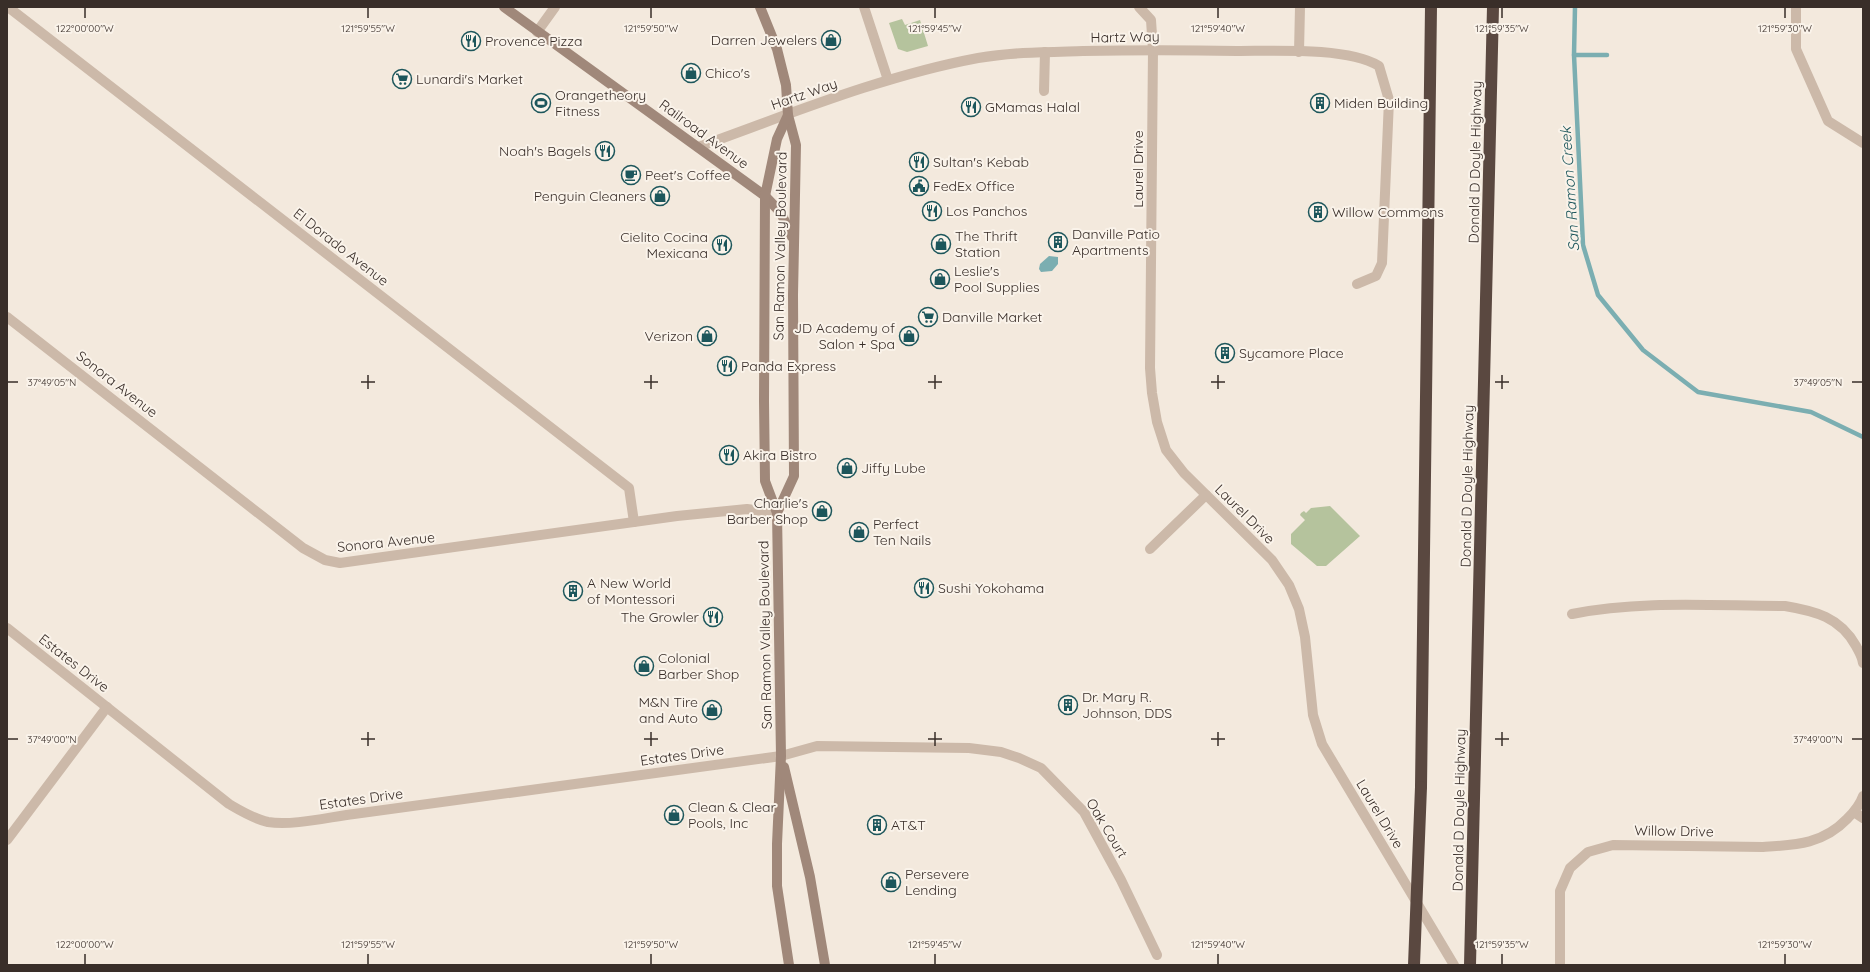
<svg xmlns="http://www.w3.org/2000/svg" width="1870" height="972" viewBox="0 0 1870 972" font-family="Quicksand,sans-serif">
  <style>
    .green { fill: #b5c39d }
    .water { fill: #7baeb1 }
    .lines { fill: none; stroke-linecap: round; stroke-linejoin: round }
    .stream { stroke: #7baeb1; stroke-width: 4.5 }
    .street { stroke: #ccb9a9; stroke-width: 10 }
    .secondary { stroke: #a0887a; stroke-width: 10 }
    .highway { stroke: #5a4840; stroke-width: 12 }
    .highway-bridge { stroke: #5a4840; stroke-width: 12 }
    .ticks { fill: none; stroke: #392e29; stroke-width: 1.5 }
    .labels { text-anchor: middle; stroke-width: 4; stroke-linejoin: round; paint-order: stroke }
    .street-label { font-size: 14px; fill: #392e29; stroke: #faf3ea }
    .poi-label { font-size: 14px; fill: #392e29; stroke: #faf3ea; text-anchor: start }
    .water-label { font-size: 15px; font-style: italic; fill: #1d565b; stroke: #faf3ea }
    .ticks-label { font-size: 10px; text-anchor: middle; fill: #392e29; stroke: #faf3ea; stroke-width: 4; stroke-linejoin: round; paint-order: stroke }
  </style>
  <rect width="100%" height="100%" fill="#f3e9dd"/>
  <g class="green">
    <path d="M 902,19 L 905,25 L 920,20 L 928,46 L 907,52 L 898,49 L 889,23 Z"/>
    <path d="M 1330,506 L 1360,536 L 1326,566 L 1317,566 L 1291,544 L 1291,534 L 1305,520 L 1300,515 L 1301,513 L 1304,511 L 1306,513 L 1311,508 Z"/>
  </g>
  <path class="water" d="M 1049,256 L 1058,257 L 1058,264 L 1052,271 L 1041,272 L 1039,269 L 1040,264 Z"/>
  <g class="lines">
    <g class="stream">
      <path d="M 1575,7 L 1574,55 L 1583,245 L 1598,295 L 1643,350 L 1698,392 L 1811,412 L 1863,437"/>
      <path d="M 1574,55 L 1607,55"/>
    </g>
    <g class="street">
      <path d="M 8,7 L 629,488 L 634,522"/>
      <path d="M 864,7 L 888,80"/>
      <path d="M 1139,7 L 1151,20 L 1153,50 L 1150,368 L 1152,393 L 1157,422 L 1166,450 L 1184,473 L 1272,560 L 1289,585 L 1299,609 L 1305,637 L 1313,715 L 1322,744 L 1454,965"/>
      <path d="M 1796,7 L 1796,49 L 1828,121 L 1863,143"/>
      <path d="M 537,32 L 555,7"/>
      <path d="M 1299,52 L 1300,7"/>
      <path d="M 1044,91 L 1045,52"/>
      <path d="M 698,147 C 790,114 882,76 978,58 C 1013,52 1048,52 1083,51 C 1135,50 1186,50 1237,51 C 1275,51 1347,47 1379,66 L 1389,100 L 1382,263 L 1376,276 L 1357,284"/>
      <path d="M 7,317 L 303,548 L 325,560 L 340,563 L 677,516 L 747,509 L 777,513"/>
      <path d="M 1150,549 L 1206,495"/>
      <path d="M 1572,614 C 1641,600 1715,606 1785,606 C 1815,611 1840,617 1856,646 C 1859,652 1862,656 1863,663"/>
      <path d="M 7,628 L 229,804 C 241,811 254,819 268,822 C 293,826 329,817 354,814 L 781,756 L 817,746 L 969,748 L 1001,752 L 1019,758 L 1041,768 L 1084,812 L 1121,880 L 1157,955"/>
      <path d="M 1854,812 L 1863,818"/>
      <path d="M 7,840 L 107,707"/>
      <path d="M 1560,965 L 1560,891 L 1570,868 L 1588,852 L 1613,845 L 1763,847 C 1796,845 1823,844 1847,819 C 1854,812 1860,805 1863,796"/>
    </g>
    <g class="secondary">
      <path d="M 504,7 L 765,196 L 781,213 L 792,237"/>
      <path d="M 760,7 L 777,49 L 786,85 L 788,115 L 796,145 L 793,295 L 794,476 L 777,513"/>
      <path d="M 788,115 L 777,139 L 765,196 L 764,401 L 765,481 L 777,513 L 781,756 L 777,844 L 777,886 L 789,965"/>
      <path d="M 784,767 L 810,877 L 825,965"/>
    </g>
    <g class="highway">
      <path d="M 1421,787 L 1431,7"/>
      <path d="M 1470,965 L 1493,7"/>
    </g>
    <path class="highway-bridge" d="M 1414,965 L 1421,787"/>
  </g>
  <path class="ticks" d="M 85,8 L 85,18M 368,8 L 368,18M 651,8 L 651,18M 935,8 L 935,18M 1218,8 L 1218,18M 1502,8 L 1502,18M 1785,8 L 1785,18M 368,375 L 368,389M 651,375 L 651,389M 935,375 L 935,389M 1218,375 L 1218,389M 1502,375 L 1502,389M 8,382 L 18,382M 361,382 L 375,382M 644,382 L 658,382M 928,382 L 942,382M 1211,382 L 1225,382M 1495,382 L 1509,382M 1852,382 L 1862,382M 368,732 L 368,746M 651,732 L 651,746M 935,732 L 935,746M 1218,732 L 1218,746M 1502,732 L 1502,746M 8,739 L 18,739M 361,739 L 375,739M 644,739 L 658,739M 928,739 L 942,739M 1211,739 L 1225,739M 1495,739 L 1509,739M 1852,739 L 1862,739M 85,954 L 85,964M 368,954 L 368,964M 651,954 L 651,964M 935,954 L 935,964M 1218,954 L 1218,964M 1502,954 L 1502,964M 1785,954 L 1785,964"/>
  <defs>
    <g id="shop-ring" transform="scale(1)"><circle r="9.5" fill="#faf3ea" stroke="#1d565b" stroke-width="1.5"/><path d="M-5-2.5h2.3a2.7 3.5 0 0 1 5.4 0H5L5.5 6h-11ZM-1.5-2.5h3a1.5 2.3 0 0 0-3 0Z" fill="#1d565b"/></g>
    <g id="restaurant-ring" transform="scale(1)"><circle r="9.5" fill="#faf3ea" stroke="#1d565b" stroke-width="1.5"/><path d="M-5-6h1v4h1v-4h1v4h1v-4h1v5L-1.5 .5V6h-2V.5L-5-1ZM5-6V6H3V1.5H1.5Q1.5-4 5-6Z" fill="#1d565b"/></g>
    <g id="supermarket-ring" transform="scale(1)"><circle r="9.5" fill="#faf3ea" stroke="#1d565b" stroke-width="1.5"/><path d="M-6-5.5h2.5l.6 2H6L4.5 2H-2.5L-4.4-4H-6ZM-1.5 3.2a1.3 1.3 0 1 0 .1 0ZM3 3.2a1.3 1.3 0 1 0 .1 0Z" fill="#1d565b"/></g>
    <g id="stadium-ring" transform="scale(1)"><circle r="9.5" fill="#faf3ea" stroke="#1d565b" stroke-width="1.5"/><path d="M0-5a6.5 5 0 1 0 0 10a6.5 5 0 1 0 0-10ZM-3.5-1.8h7v3.6h-7Z" fill="#1d565b"/></g>
    <g id="building-ring" transform="scale(1)"><circle r="9.5" fill="#faf3ea" stroke="#1d565b" stroke-width="1.5"/><path d="M-4-6H4V6H1V3H-1V6H-4ZM-2.5-4.3h1.7v1.8h-1.7ZM.8-4.3h1.7v1.8H.8ZM-2.5-1h1.7V.8h-1.7ZM.8-1h1.7V.8H.8Z" fill="#1d565b"/></g>
    <g id="cafe-ring" transform="scale(1)"><circle r="9.5" fill="#faf3ea" stroke="#1d565b" stroke-width="1.5"/><path d="M-5.5-4.5H6V0H3Q3 3.5 0 3.5H-2.5Q-5.5 3.5-5.5 0ZM3-3.2v2h1.7v-2ZM-6 4.5H4V6H-6Z" fill="#1d565b"/></g>
    <g id="civic-ring" transform="scale(1)"><circle r="9.5" fill="#faf3ea" stroke="#1d565b" stroke-width="1.5"/><path d="M-.6-6.5H3V-4.5H.6V-3L4-1V1h2V6H-6V1h2V-1L-.6-3ZM-1.2 2.5V6h2.4V2.5Z" fill="#1d565b"/></g>
  </defs>
  <g fill-rule="evenodd">
    <use href="#shop-ring" x="831" y="40"/>
    <use href="#restaurant-ring" x="471" y="41"/>
    <use href="#shop-ring" x="691" y="73"/>
    <use href="#supermarket-ring" x="402" y="79"/>
    <use href="#stadium-ring" x="541" y="103"/>
    <use href="#building-ring" x="1320" y="103"/>
    <use href="#restaurant-ring" x="971" y="107"/>
    <use href="#restaurant-ring" x="605" y="151"/>
    <use href="#restaurant-ring" x="919" y="162"/>
    <use href="#cafe-ring" x="631" y="175"/>
    <use href="#civic-ring" x="919" y="186"/>
    <use href="#shop-ring" x="660" y="196"/>
    <use href="#restaurant-ring" x="932" y="211"/>
    <use href="#building-ring" x="1318" y="212"/>
    <use href="#building-ring" x="1058" y="242"/>
    <use href="#shop-ring" x="941" y="244"/>
    <use href="#restaurant-ring" x="722" y="245"/>
    <use href="#shop-ring" x="940" y="279"/>
    <use href="#supermarket-ring" x="928" y="317"/>
    <use href="#shop-ring" x="707" y="336"/>
    <use href="#shop-ring" x="909" y="336"/>
    <use href="#building-ring" x="1225" y="353"/>
    <use href="#restaurant-ring" x="727" y="366"/>
    <use href="#restaurant-ring" x="729" y="455"/>
    <use href="#shop-ring" x="847" y="468"/>
    <use href="#shop-ring" x="822" y="511"/>
    <use href="#shop-ring" x="859" y="532"/>
    <use href="#restaurant-ring" x="924" y="588"/>
    <use href="#building-ring" x="573" y="591"/>
    <use href="#restaurant-ring" x="713" y="617"/>
    <use href="#shop-ring" x="644" y="666"/>
    <use href="#building-ring" x="1068" y="705"/>
    <use href="#shop-ring" x="712" y="710"/>
    <use href="#shop-ring" x="674" y="815"/>
    <use href="#building-ring" x="877" y="825"/>
    <use href="#shop-ring" x="891" y="882"/>
  </g>
  <g class="labels">
    <g class="street-label">
      <text transform="translate(1125 37) rotate(-1)" y="5">Hartz Way</text>
      <text transform="translate(804 94) rotate(-19)" y="5">Hartz Way</text>
      <text transform="translate(704 134) rotate(36)" y="5">Railroad Avenue</text>
      <text transform="translate(1475 162) rotate(-89)" y="5">Donald D Doyle Highway</text>
      <text transform="translate(1138 169) rotate(-90)" y="5">Laurel Drive</text>
      <text transform="translate(780 246) rotate(-89)" y="5">San Ramon Valley Boulevard</text>
      <text transform="translate(341 247) rotate(38)" y="5">El Dorado Avenue</text>
      <text transform="translate(117 384) rotate(38)" y="5">Sonora Avenue</text>
      <text transform="translate(1467 486) rotate(-89)" y="5">Donald D Doyle Highway</text>
      <text transform="translate(1245 514) rotate(45)" y="5">Laurel Drive</text>
      <text transform="translate(386 542) rotate(-6)" y="5">Sonora Avenue</text>
      <text transform="translate(765 635) rotate(-91)" y="5">San Ramon Valley Boulevard</text>
      <text transform="translate(74 663) rotate(38)" y="5">Estates Drive</text>
      <text transform="translate(682 755) rotate(-8)" y="5">Estates Drive</text>
      <text transform="translate(361 799) rotate(-8)" y="5">Estates Drive</text>
      <text transform="translate(1459 810) rotate(-89)" y="5">Donald D Doyle Highway</text>
      <text transform="translate(1380 814) rotate(59)" y="5">Laurel Drive</text>
      <text transform="translate(1107 828) rotate(59)" y="5">Oak Court</text>
      <text transform="translate(1674 831) rotate(1)" y="5">Willow Drive</text>
    </g>
    <g class="poi-label">
      <text x="817" y="45" text-anchor="end">Darren Jewelers</text>
      <text x="485" y="46">Provence Pizza</text>
      <text x="705" y="78">Chico's</text>
      <text x="416" y="84">Lunardi's Market</text>
      <text x="555" y="100">Orangetheory<tspan x="555" dy="16">Fitness</tspan></text>
      <text x="1334" y="108">Miden Building</text>
      <text x="985" y="112">GMamas Halal</text>
      <text x="591" y="156" text-anchor="end">Noah's Bagels</text>
      <text x="933" y="167">Sultan's Kebab</text>
      <text x="645" y="180">Peet's Coffee</text>
      <text x="933" y="191">FedEx Office</text>
      <text x="646" y="201" text-anchor="end">Penguin Cleaners</text>
      <text x="946" y="216">Los Panchos</text>
      <text x="1332" y="217">Willow Commons</text>
      <text x="1072" y="239">Danville Patio<tspan x="1072" dy="16">Apartments</tspan></text>
      <text x="955" y="241">The Thrift<tspan x="955" dy="16">Station</tspan></text>
      <text x="708" y="242" text-anchor="end">Cielito Cocina<tspan x="708" dy="16">Mexicana</tspan></text>
      <text x="954" y="276">Leslie's<tspan x="954" dy="16">Pool Supplies</tspan></text>
      <text x="942" y="322">Danville Market</text>
      <text x="895" y="333" text-anchor="end">JD Academy of<tspan x="895" dy="16">Salon + Spa</tspan></text>
      <text x="693" y="341" text-anchor="end">Verizon</text>
      <text x="1239" y="358">Sycamore Place</text>
      <text x="741" y="371">Panda Express</text>
      <text x="743" y="460">Akira Bistro</text>
      <text x="861" y="473">Jiffy Lube</text>
      <text x="808" y="508" text-anchor="end">Charlie's<tspan x="808" dy="16">Barber Shop</tspan></text>
      <text x="873" y="529">Perfect<tspan x="873" dy="16">Ten Nails</tspan></text>
      <text x="587" y="588">A New World<tspan x="587" dy="16">of Montessori</tspan></text>
      <text x="938" y="593">Sushi Yokohama</text>
      <text x="699" y="622" text-anchor="end">The Growler</text>
      <text x="658" y="663">Colonial<tspan x="658" dy="16">Barber Shop</tspan></text>
      <text x="1082" y="702">Dr. Mary R.<tspan x="1082" dy="16">Johnson, DDS</tspan></text>
      <text x="698" y="707" text-anchor="end">M&amp;N Tire<tspan x="698" dy="16">and Auto</tspan></text>
      <text x="688" y="812">Clean &amp; Clear<tspan x="688" dy="16">Pools, Inc</tspan></text>
      <text x="891" y="830">AT&amp;T</text>
      <text x="905" y="879">Persevere<tspan x="905" dy="16">Lending</tspan></text>
    </g>
    <g class="water-label">
      <text transform="translate(1570 189) rotate(-94)" y="5">San Ramon Creek</text>
    </g>
  </g>
  <g class="ticks-label">
    <text x="85" y="32">122°00'00"W</text>
    <text x="368" y="32">121°59'55"W</text>
    <text x="651" y="32">121°59'50"W</text>
    <text x="935" y="32">121°59'45"W</text>
    <text x="1218" y="32">121°59'40"W</text>
    <text x="1502" y="32">121°59'35"W</text>
    <text x="1785" y="32">121°59'30"W</text>
    <text x="52" y="386">37°49'05"N</text>
    <text x="1818" y="386">37°49'05"N</text>
    <text x="52" y="743">37°49'00"N</text>
    <text x="1818" y="743">37°49'00"N</text>
    <text x="85" y="948">122°00'00"W</text>
    <text x="368" y="948">121°59'55"W</text>
    <text x="651" y="948">121°59'50"W</text>
    <text x="935" y="948">121°59'45"W</text>
    <text x="1218" y="948">121°59'40"W</text>
    <text x="1502" y="948">121°59'35"W</text>
    <text x="1785" y="948">121°59'30"W</text>
  </g>
  <rect width="1870" height="972" fill="none" stroke="#392e29" stroke-width="16"/>
</svg>
